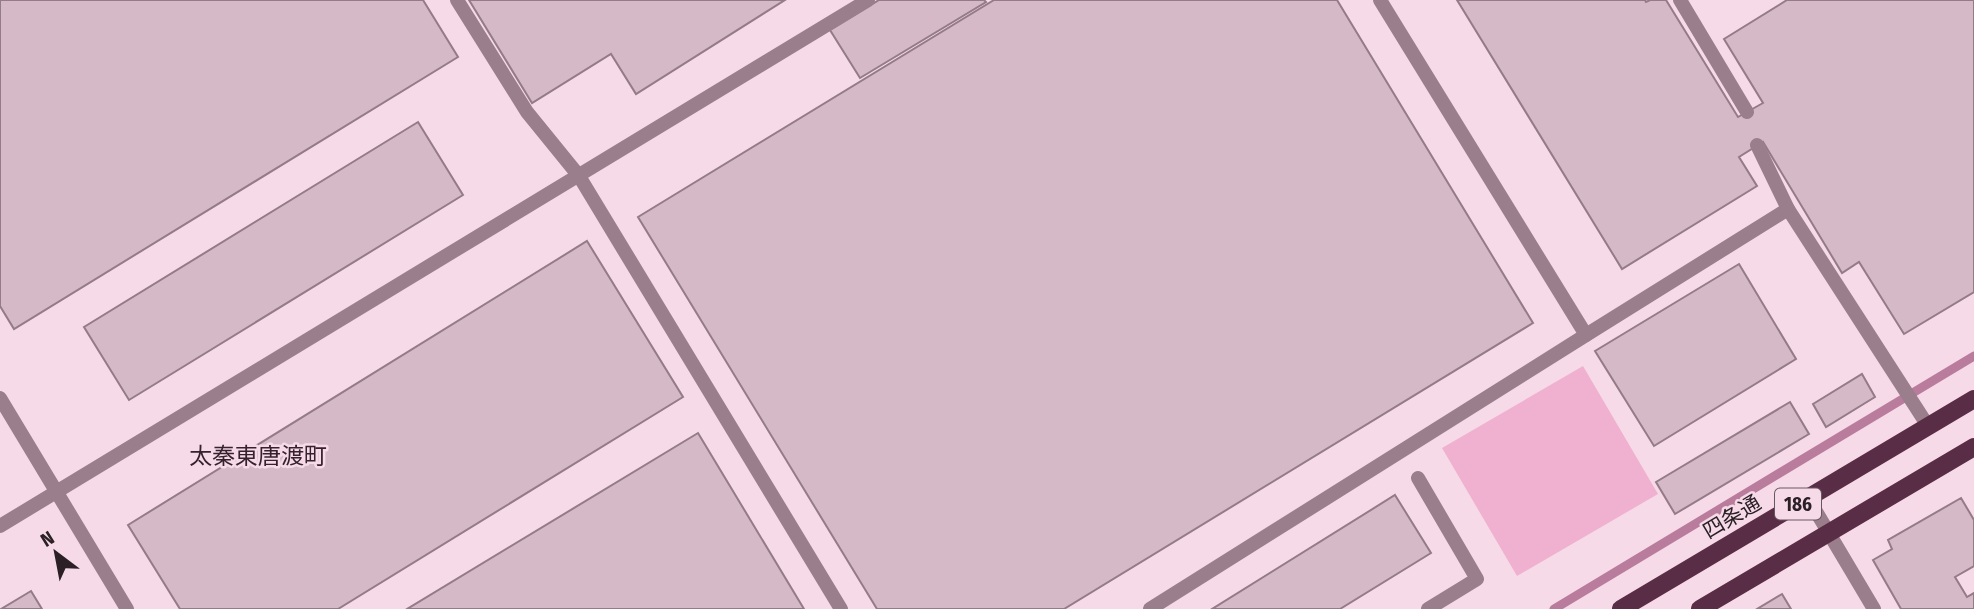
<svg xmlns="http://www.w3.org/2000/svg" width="1974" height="609" viewBox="0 0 1974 609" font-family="'Fira Sans Condensed','Noto Sans JP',sans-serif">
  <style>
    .green { fill: #f0b1d1 }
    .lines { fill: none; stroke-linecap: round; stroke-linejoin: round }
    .stream { stroke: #b97c9c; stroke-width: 9 }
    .building { fill: #d5b9c7; stroke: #947b87; stroke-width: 2 }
    .lane { stroke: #9a7e8c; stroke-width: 14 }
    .street { stroke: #9a7e8c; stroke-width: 14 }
    .primary { stroke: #5a2d46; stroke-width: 18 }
    .labels { text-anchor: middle; stroke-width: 5; stroke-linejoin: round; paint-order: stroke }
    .shield { fill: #f6dae8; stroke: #675860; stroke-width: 2 }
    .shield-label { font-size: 19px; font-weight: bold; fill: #2a2025 }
    .street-label { font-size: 21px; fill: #2a2025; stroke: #f6dae8 }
    .neighbourhood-label { font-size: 23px; fill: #36222d; stroke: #f6dae8 }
  </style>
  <rect width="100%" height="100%" fill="#f6dae8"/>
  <path class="green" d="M 1583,366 L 1658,494 L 1517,576 L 1442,448 Z"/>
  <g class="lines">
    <path class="stream" d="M 1554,609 L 1974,356"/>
  </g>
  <g class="building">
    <path d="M 0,0 L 423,0 L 458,57 L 14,329 L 0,306 Z"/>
    <path d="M 469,0 L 785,0 L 636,94 L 611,54 L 532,103 Z"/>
    <path d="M 879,0 L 984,0 L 986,2 L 860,78 L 830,30 Z"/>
    <path d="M 994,0 L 1337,0 L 1533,323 L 1064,609 L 877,609 L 638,217 Z"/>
    <path d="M 1457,0 L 1645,0 L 1646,2 L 1650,0 L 1666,0 L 1738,117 L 1763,103 L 1724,39 L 1787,0 L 1974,0 L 1974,292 L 1904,334 L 1859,262 L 1842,273 L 1763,142 L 1739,157 L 1757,186 L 1622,269 Z"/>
    <path d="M 418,122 L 463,195 L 129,400 L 84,327 Z"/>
    <path d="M 587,241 L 683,397 L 338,609 L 180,609 L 128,525 Z"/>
    <path d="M 1739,264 L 1796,359 L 1654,446 L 1595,351 Z"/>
    <path d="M 1862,374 L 1875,397 L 1826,427 L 1813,404 Z"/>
    <path d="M 1790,402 L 1809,434 L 1675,514 L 1656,482 Z"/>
    <path d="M 698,433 L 804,609 L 407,609 Z"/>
    <path d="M 1395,495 L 1431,553 L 1340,609 L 1212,609 Z"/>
    <path d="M 1961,498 L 1974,520 L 1974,566 L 1955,577 L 1967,597 L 1974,593 L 1974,609 L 1901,609 L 1873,560 L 1892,549 L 1888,540 Z"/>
    <path d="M 31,591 L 42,609 L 1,609 Z"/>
    <path d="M 1782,594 L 1791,609 L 1757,609 Z"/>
  </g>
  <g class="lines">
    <g class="lane">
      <path d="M 457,0 L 527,112 L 579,176 L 841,609"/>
      <path d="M 1680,0 L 1747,112"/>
      <path d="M 1757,145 L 1788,209"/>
      <path d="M 1586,335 L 1788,209 L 1928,426"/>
      <path d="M 0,398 L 127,609"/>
      <path d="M 1418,478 L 1477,579 L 1428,609"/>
      <path d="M 0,526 L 868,0"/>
      <path d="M 1150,609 L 1586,335 L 1380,0"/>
    </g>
    <path class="street" d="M 1808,498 L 1874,609"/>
    <g class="primary">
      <path d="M 1621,609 L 1974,399"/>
      <path d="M 1700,609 L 1974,447"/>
    </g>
  </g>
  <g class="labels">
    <rect class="shield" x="1775" y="488.5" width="46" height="31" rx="5"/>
    <g class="shield-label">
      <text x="1798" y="511">186</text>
    </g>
    <g class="street-label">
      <text transform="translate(1732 517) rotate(-31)" y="7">四条通</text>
    </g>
    <g class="neighbourhood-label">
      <text x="258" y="464">太秦東唐渡町</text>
    </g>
  </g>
  <g transform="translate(56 553) rotate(328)" stroke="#f6dae8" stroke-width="5" paint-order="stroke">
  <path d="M0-5L12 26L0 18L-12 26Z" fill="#2a2025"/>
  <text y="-10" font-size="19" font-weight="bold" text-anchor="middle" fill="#2a2025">N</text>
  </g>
</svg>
